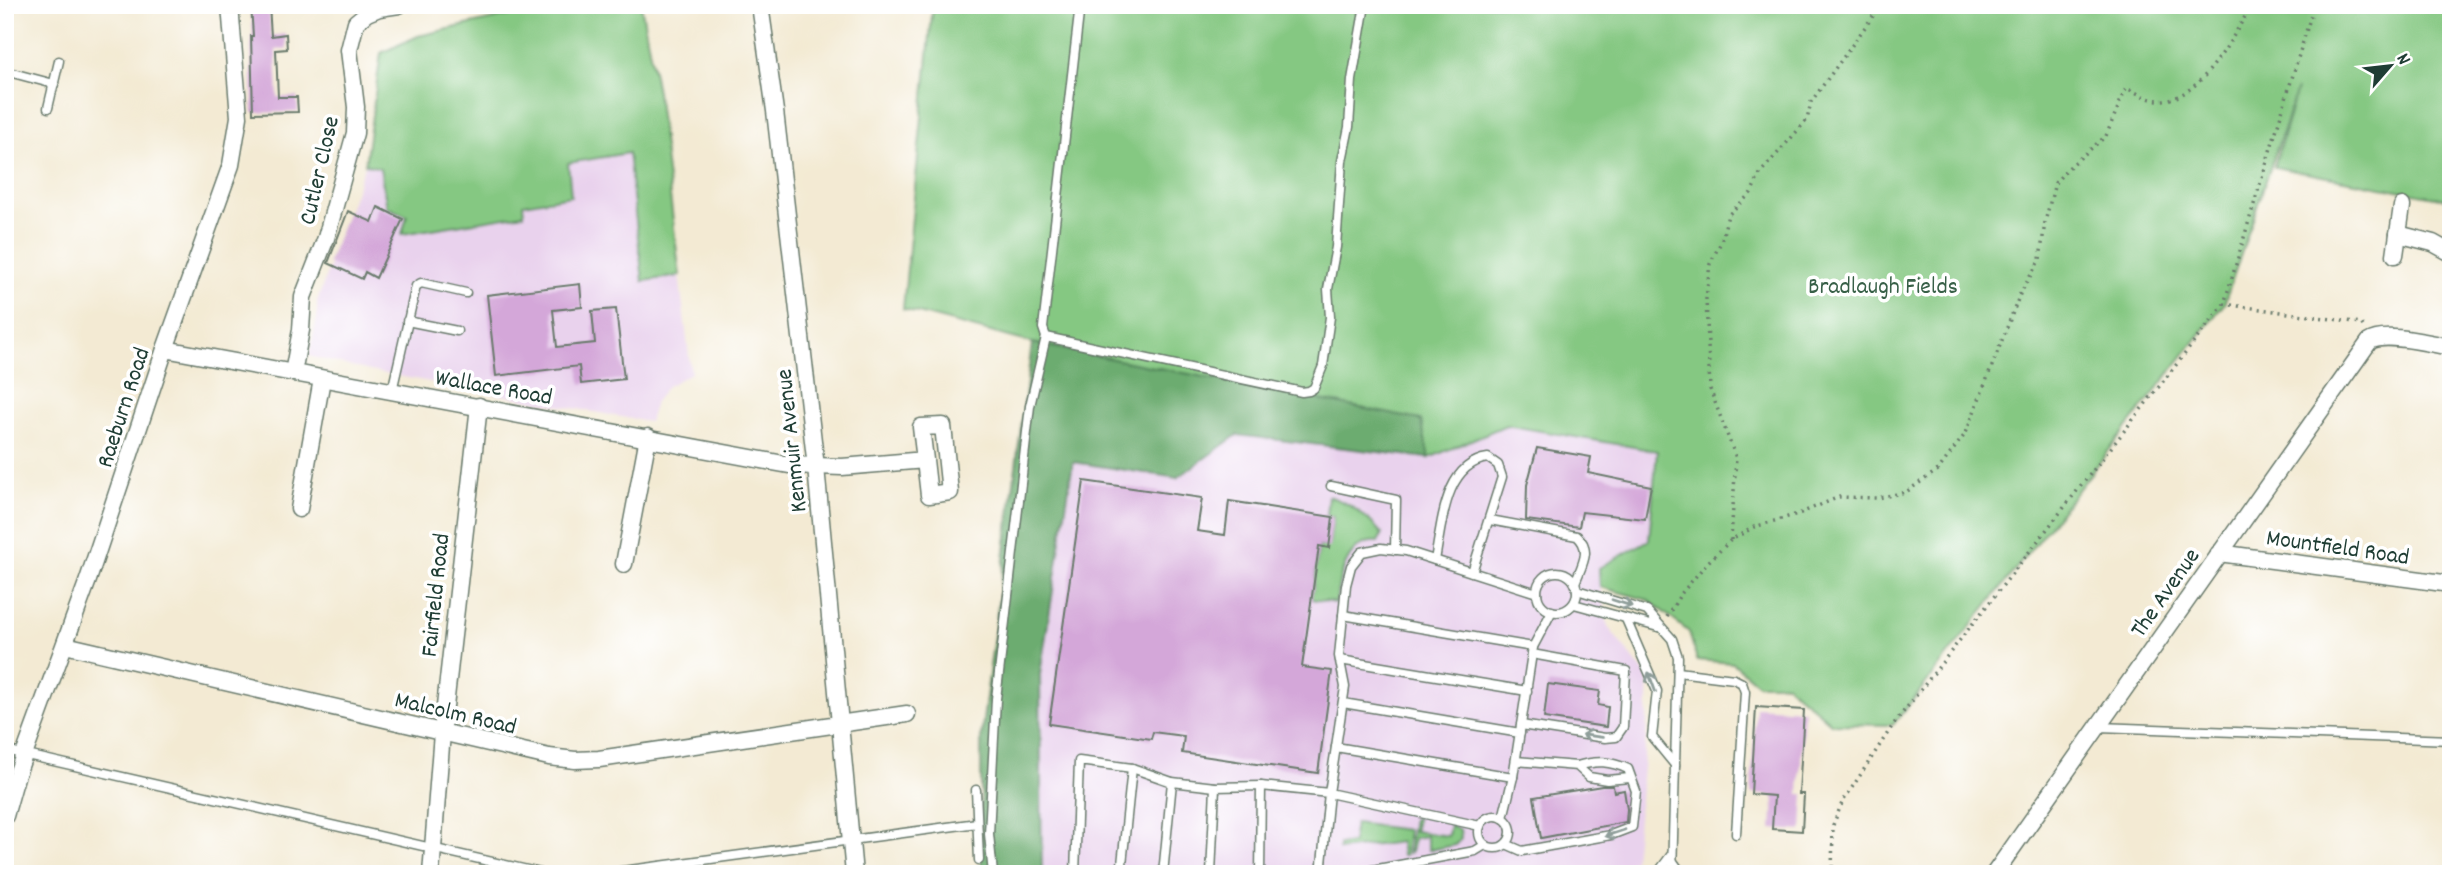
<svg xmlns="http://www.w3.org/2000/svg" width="2456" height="879" viewBox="0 0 2456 879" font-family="Dekko,sans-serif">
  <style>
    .built { fill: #e9d2ed }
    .green { fill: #85c882; stroke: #52825b; stroke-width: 2 }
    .forest { fill: #6cac70; stroke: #467452; stroke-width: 2 }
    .building { fill: #d4a7d9 }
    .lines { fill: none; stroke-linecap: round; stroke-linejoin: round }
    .lane-casing { stroke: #697a6c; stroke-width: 11 }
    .street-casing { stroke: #697a6c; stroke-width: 19 }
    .path { stroke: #697a6c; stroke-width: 3.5; stroke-dasharray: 2 5; stroke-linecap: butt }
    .lane { stroke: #fff; stroke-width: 8 }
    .street { stroke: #fff; stroke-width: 16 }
    .oneway { stroke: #8f9e9a }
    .labels { text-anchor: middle; stroke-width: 7; stroke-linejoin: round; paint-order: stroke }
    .street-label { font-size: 24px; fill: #1f3d34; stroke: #fff }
    .park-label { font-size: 24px; fill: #386048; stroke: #fff }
  </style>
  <rect width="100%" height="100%" fill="#fff"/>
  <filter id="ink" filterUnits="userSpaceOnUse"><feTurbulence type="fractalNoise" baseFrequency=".0143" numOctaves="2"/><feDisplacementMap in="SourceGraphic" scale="14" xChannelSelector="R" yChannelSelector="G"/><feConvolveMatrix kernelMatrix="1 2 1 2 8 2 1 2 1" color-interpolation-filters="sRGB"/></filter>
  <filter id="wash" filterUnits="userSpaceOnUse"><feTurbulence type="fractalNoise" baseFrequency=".00686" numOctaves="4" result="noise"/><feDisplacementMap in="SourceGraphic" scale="28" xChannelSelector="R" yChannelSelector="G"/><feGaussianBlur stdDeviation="1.57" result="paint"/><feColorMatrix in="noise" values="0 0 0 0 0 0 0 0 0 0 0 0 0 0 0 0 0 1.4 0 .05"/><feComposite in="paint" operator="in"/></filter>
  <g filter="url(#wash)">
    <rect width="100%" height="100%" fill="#f3ead3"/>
    <g class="built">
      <path d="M 555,5 L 641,5 L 657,92 L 691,373 L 667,386 L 655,402 L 649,422 L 370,371 L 309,356 L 317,319 L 317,302 L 365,164 L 381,53 L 418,36 Z"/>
      <path d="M 1506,425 L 1658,451 L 1649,540 L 1600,587 L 1608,627 L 1649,679 L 1646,737 L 1634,860 L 1606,874 L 1042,874 L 1040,674 L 1073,461 L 1177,478 L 1237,435 L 1429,458 Z"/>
    </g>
    <g class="green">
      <path d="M 555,5 L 641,5 L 657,92 L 680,276 L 643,281 L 628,153 L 568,163 L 571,196 L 523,204 L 524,214 L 402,234 L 407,216 L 387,207 L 380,168 L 365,164 L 381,53 L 418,36 Z"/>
      <path d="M 933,5 L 2451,5 L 2451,200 L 2274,167 L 2297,89 L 2224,304 L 1893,725 L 1832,724 L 1786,684 L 1758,684 L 1733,663 L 1697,660 L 1689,632 L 1648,600 L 1600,587 L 1599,568 L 1649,540 L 1657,451 L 1506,425 L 1429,458 L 1421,420 L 1032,343 L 903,309 Z"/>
      <path d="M 1328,496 C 1351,503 1367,516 1382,534 L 1378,542 C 1348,539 1338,579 1336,603 L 1311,599 L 1319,546 L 1329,547 L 1333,517 L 1326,516 Z"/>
      <path d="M 1413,818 L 1417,819 L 1414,831 L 1448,836 L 1450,825 L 1460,830 L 1461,839 L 1455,845 L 1429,850 L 1426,836 L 1414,838 L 1411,852 L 1408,853 Z"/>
      <path d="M 1355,823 L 1408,830 L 1405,855 L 1402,855 L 1400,842 L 1339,850 L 1339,845 L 1352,843 Z"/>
    </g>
    <path class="forest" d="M 1032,343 L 1421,420 L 1429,458 L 1237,435 L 1177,478 L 1073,462 L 1040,674 L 1042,874 L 981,874 L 981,736 Z"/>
    <g id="blocks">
      <g class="building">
        <path d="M 251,5 L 269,5 L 271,36 L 286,34 L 287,49 L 276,50 L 278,97 L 297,97 L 298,112 L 253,113 L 251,36 L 253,36 Z"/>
        <path d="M 378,207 L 403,219 L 376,278 L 365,272 L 362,279 L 328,263 L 348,211 L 372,222 Z"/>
        <path d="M 580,284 L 582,307 L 553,310 L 557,347 L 595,343 L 592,311 L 616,309 L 624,379 L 581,384 L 579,366 L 496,376 L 487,295 Z"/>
        <path d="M 1537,448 L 1591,457 L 1588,473 L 1651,486 L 1645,519 L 1582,512 L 1579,527 L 1526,520 L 1527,485 Z"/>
        <path d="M 1084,481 L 1202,498 L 1197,531 L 1225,535 L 1229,501 L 1333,517 L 1329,548 L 1319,546 L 1302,667 L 1332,671 L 1318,773 L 1182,753 L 1184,736 L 1153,732 L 1151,739 L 1049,724 Z"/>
        <path d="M 1548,684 L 1600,691 L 1598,705 L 1608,707 L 1606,727 L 1544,718 Z"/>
        <path d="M 1756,707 L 1804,710 L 1799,794 L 1804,794 L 1802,831 L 1772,829 L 1774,796 L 1751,794 Z"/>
        <path d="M 1602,786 L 1613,786 L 1614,792 L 1624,790 L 1627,809 L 1626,822 L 1541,838 L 1534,797 Z"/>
      </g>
    </g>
  </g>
  <g filter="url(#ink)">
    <use href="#blocks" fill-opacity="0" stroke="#697a6c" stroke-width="2"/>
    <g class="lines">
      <g class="lane-casing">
        <g id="lane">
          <path d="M 5,71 L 54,84"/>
          <path d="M 48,108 L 59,61"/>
          <path d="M 407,321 L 457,331"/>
          <path d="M 1046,337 L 1302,392 L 1309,391 L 1314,388 L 1323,366 L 1330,317 L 1328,289 L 1336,247 L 1342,161 L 1349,127 L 1352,80 L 1365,5"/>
          <path d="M 392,391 L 416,286 L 421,283 L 466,293"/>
          <path d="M 1331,486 L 1396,500 L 1395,550"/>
          <path d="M 1490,520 L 1577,536 C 1593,550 1581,566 1575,583"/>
          <path d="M 1435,560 C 1442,525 1444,464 1488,458 L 1498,465 L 1502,477 L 1472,572"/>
          <circle cx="1557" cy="592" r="20"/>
          <path d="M 1577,590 L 1647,611 L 1672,639 L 1678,657 L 1672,874"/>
          <path d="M 1574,604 L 1658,627"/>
          <path d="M 1343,615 L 1533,647"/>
          <path d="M 1626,619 L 1657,691 L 1652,737 L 1675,765"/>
          <path d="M 1340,660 L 1527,691"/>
          <path d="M 1678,672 L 1734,679 L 1742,683 L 1745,692 L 1736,834"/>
          <path d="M 1343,703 L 1520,733"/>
          <path d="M 1521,725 L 1605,738 L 1616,737 L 1623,727 L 1626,671 L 1532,654"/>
          <path d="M 2099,727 L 2451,740"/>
          <path d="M 1336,747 L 1513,777"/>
          <path d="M 5,750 L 545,874"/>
          <path d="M 1516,761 L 1577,766 L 1589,777 L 1607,780 L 1630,778"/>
          <path d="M 976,790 L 979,860"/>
          <circle cx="1495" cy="832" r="16"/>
          <path d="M 1503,818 L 1513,777 L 1533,647 L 1552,611"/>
          <path d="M 1480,826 L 1329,793 L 1345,687 L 1339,656 L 1346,585 L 1351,566 L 1362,552 L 1381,548 L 1406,551 L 1537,593"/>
          <path d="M 1506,844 L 1522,851 L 1611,835 L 1632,827 L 1636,791 L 1628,769 C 1610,761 1597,760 1577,766"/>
          <path d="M 1672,860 L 1682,874"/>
          <path d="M 600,874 L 977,823"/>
          <path d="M 993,874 L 989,834 L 996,699 L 1030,406 L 1046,337 L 1043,328 L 1080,5"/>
          <path d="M 1075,874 L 1079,761 L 1132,768 L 1172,782 L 1215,787 L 1261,786 L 1329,793 L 1321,874"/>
          <path d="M 1121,874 L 1132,768"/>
          <path d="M 1163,874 L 1172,782"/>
          <path d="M 1211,874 L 1215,787"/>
          <path d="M 1260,874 L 1261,786"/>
          <path d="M 1351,874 L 1475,851 L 1485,845"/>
          <path d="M 1657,874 L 1672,854"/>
        </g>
      </g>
      <g class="street-casing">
        <g id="street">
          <path d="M 760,5 L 775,111 L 816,467 L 854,874"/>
          <path d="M 2398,234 L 2433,243 L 2451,253"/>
          <path d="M 2395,255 L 2402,206"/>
          <path d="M 165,349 L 789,465 L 842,467 L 925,460 L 921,427 L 943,426 L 950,492 L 929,495 L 925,460"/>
          <path d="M 293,373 L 301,330 L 303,297 L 326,238 L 355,133 L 356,107 L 349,50 L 356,22 L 367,13 L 379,8 L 399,5"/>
          <path d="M 299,509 L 322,379"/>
          <path d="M 2219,553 L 2451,584"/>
          <path d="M 624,564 L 648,437"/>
          <path d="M 65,645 L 549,757 L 575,760 L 599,759 L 907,714"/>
          <path d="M 5,816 L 16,777 L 88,580 L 165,349 L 231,165 L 239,117 L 230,5"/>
          <path d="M 431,874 L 442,733 L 479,406"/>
          <path d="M 1994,874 L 2369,342 C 2384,331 2432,344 2451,347"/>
        </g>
      </g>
      <g class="path">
        <path d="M 2224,304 L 2361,323 L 2363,326"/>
        <path d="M 1731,540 L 1736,458 L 1710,389 L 1706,299 L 1710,264 L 1721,242 L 1728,215 L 1751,193 L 1761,172 L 1807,120 L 1811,102 L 1881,5"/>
        <path d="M 1667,617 L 1680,595 L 1707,563 L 1731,540 L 1754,527 L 1801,513 L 1839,497 L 1878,498 L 1906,492 L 1938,470 L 1966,433 L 2020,294 L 2040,259 L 2045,222 L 2055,183 L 2067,169 L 2106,136 L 2126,88 C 2134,91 2143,97 2151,99 C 2197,110 2232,37 2252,5"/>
        <path d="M 1832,874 L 1833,825 L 1842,803 L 1893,725 L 2224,304 L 2314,5"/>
      </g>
      <use href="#lane" class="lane"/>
      <use href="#street" class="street"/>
    </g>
    <defs><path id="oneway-shaft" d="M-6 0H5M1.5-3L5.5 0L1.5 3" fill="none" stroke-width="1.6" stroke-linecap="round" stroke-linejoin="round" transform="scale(1.75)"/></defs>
    <g class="oneway">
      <use href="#oneway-shaft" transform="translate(1622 603) rotate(18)"/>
      <use href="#oneway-shaft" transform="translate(1652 682) rotate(-110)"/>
      <use href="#oneway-shaft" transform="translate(1592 736) rotate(-172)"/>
      <use href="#oneway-shaft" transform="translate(1615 833) rotate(162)"/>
    </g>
  </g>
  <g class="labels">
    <g class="street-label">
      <text transform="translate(318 170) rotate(-77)" y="8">Cutler Close</text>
      <text transform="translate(494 386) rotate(10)" y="8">Wallace Road</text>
      <text transform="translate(122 407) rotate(-72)" y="8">Raeburn Road</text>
      <text transform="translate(790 441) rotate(-96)" y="8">Kenmuir Avenue</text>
      <text transform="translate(2338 546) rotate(8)" y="8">Mountfield Road</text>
      <text transform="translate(2164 592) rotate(-55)" y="8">The Avenue</text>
      <text transform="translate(434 595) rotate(-84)" y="8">Fairfield Road</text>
      <text transform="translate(456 712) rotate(13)" y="8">Malcolm Road</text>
    </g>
    <g class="park-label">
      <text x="1883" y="293">Bradlaugh Fields</text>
    </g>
  </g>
  <rect width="2456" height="879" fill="none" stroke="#fff" stroke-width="28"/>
  <g transform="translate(2390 66) rotate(62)" stroke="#ffffff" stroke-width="5" paint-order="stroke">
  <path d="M0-5L12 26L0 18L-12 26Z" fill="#1f3d34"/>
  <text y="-10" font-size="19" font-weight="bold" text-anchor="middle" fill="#1f3d34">N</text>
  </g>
</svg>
